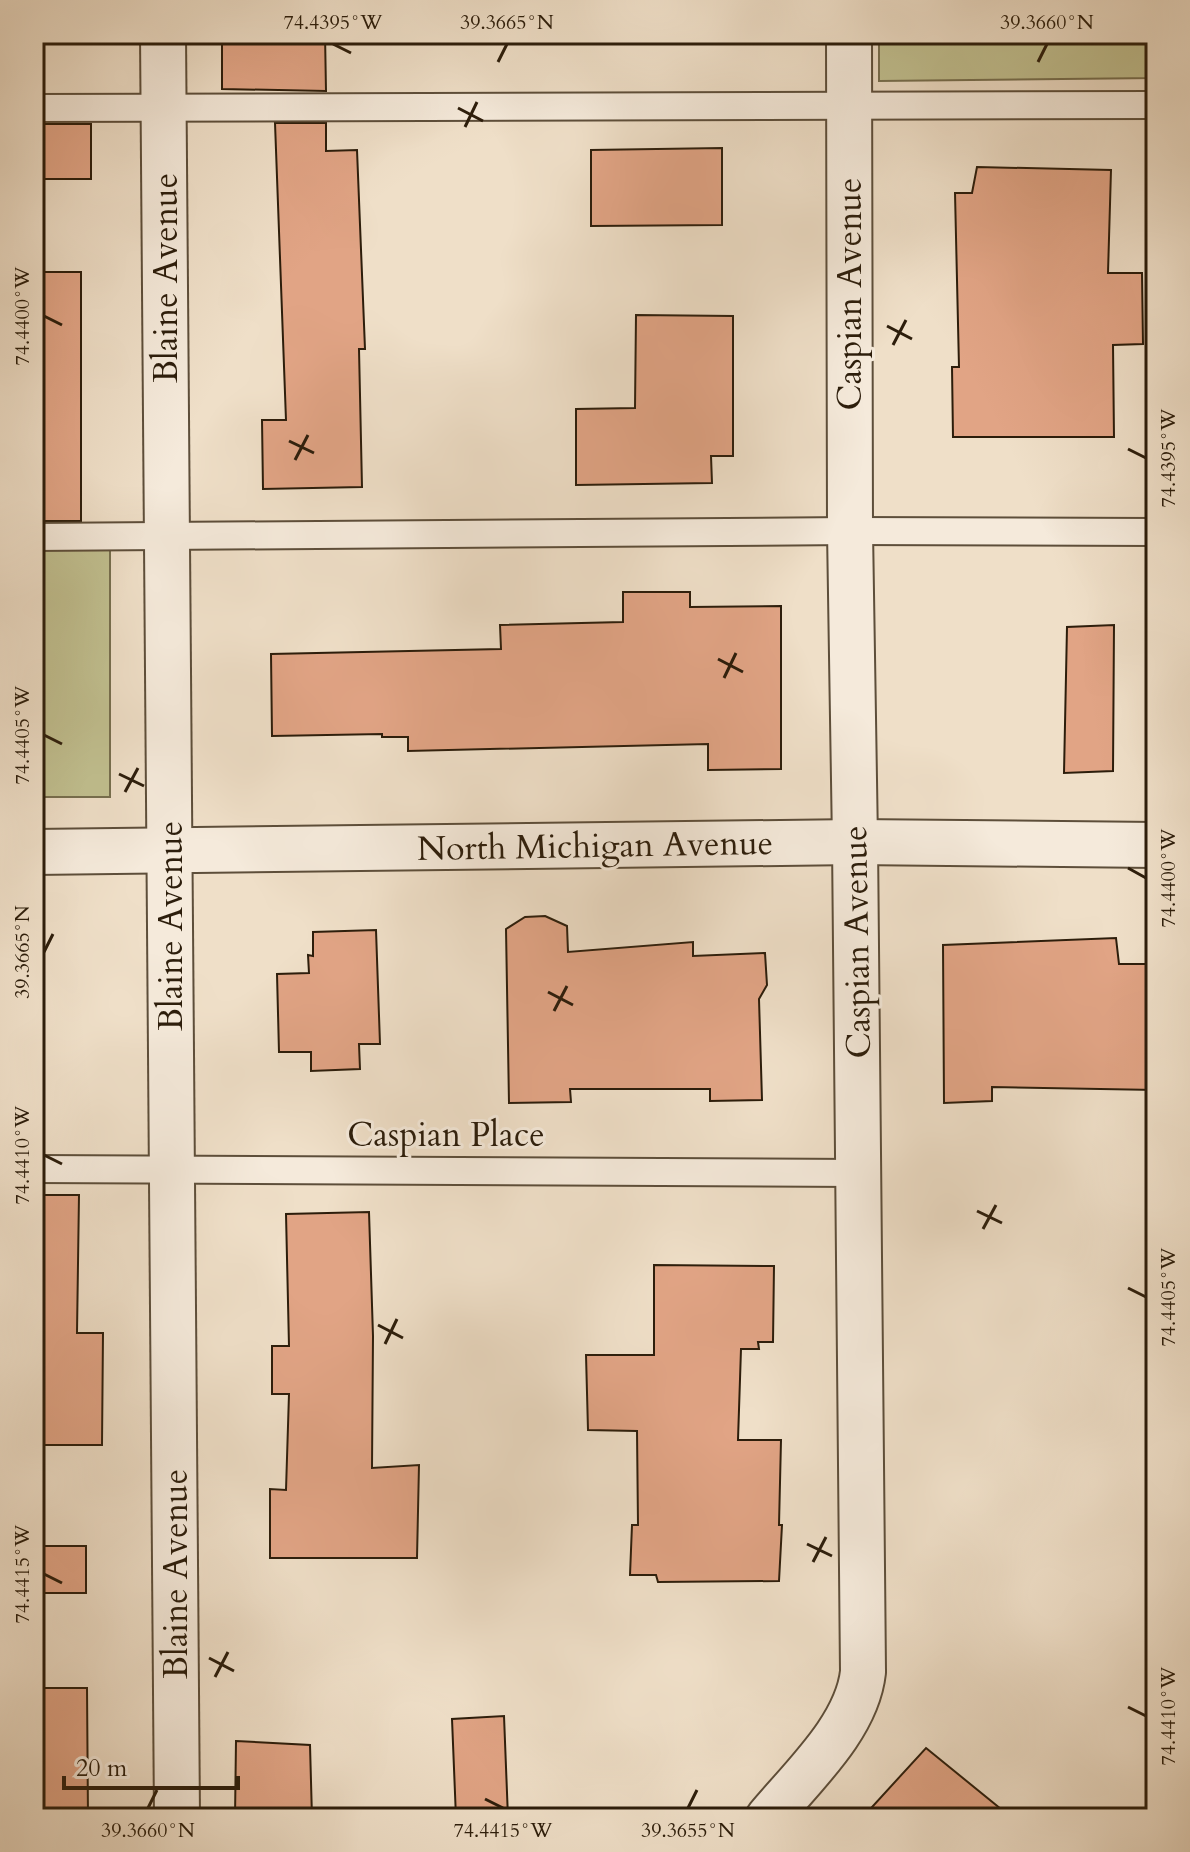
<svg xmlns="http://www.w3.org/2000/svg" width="1190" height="1852" viewBox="0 0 1190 1852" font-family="Cardo,serif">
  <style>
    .green { fill: #c1c090; stroke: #766e4e; stroke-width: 2 }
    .building { fill: #e1a485; stroke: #2c1d0b; stroke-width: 2 }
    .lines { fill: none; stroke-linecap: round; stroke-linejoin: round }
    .lane-casing { stroke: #5d4e3a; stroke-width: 30 }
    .street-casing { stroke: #5d4e3a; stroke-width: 48 }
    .lane { stroke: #f5eadb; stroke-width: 26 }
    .street { stroke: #f5eadb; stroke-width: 44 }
    .ticks { fill: none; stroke: #2c1d0b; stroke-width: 3 }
    .labels { text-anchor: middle; stroke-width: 6; stroke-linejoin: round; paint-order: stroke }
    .street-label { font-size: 34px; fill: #2c1d0b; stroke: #f5eadb }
    .neatline { fill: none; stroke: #2c1d0b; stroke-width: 3 }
    .ticks-label { font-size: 20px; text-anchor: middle; fill: #2c1d0b }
  </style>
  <rect width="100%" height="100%" fill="#efdfc8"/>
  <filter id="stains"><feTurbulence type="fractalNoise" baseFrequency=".0025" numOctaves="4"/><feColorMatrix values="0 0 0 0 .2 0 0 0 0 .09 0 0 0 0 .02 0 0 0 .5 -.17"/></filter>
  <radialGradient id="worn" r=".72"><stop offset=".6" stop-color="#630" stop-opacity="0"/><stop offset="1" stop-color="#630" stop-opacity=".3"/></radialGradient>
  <g class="green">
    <path d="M 879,34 L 1156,34 L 1156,78 L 879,81 Z"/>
    <path d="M 110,547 L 110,797 L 34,797 L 34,548 Z"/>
  </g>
  <g class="building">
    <path d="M 222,34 L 325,34 L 326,91 L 222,89 Z"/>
    <path d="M 275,123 L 326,123 L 326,151 L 357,150 L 365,349 L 359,349 L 362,487 L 263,489 L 262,420 L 286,420 Z"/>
    <rect x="34" y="124" width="57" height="55"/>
    <path d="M 722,148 L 722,225 L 591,226 L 591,150 Z"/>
    <path d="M 977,167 L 1111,170 L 1108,273 L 1142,273 L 1143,344 L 1113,345 L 1114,437 L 953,437 L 952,367 L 959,367 L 955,193 L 972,193 Z"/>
    <rect x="34" y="272" width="47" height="249"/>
    <path d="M 636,315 L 733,316 L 733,456 L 711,456 L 712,483 L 576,485 L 576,409 L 635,408 Z"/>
    <path d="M 623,592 L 690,592 L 690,607 L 781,606 L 781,769 L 708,770 L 708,744 L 408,751 L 408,737 L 382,737 L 382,734 L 272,736 L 271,654 L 501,649 L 500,625 L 623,622 Z"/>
    <path d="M 1114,625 L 1113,771 L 1064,773 L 1067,627 Z"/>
    <path d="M 545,916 L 567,926 L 568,952 L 693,942 L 693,956 L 765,953 L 767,985 L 759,999 L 762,1100 L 710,1101 L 710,1089 L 570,1089 L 571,1102 L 509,1103 L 506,929 L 525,917 Z"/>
    <path d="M 376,930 L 380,1044 L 359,1044 L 360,1069 L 311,1071 L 311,1052 L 279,1052 L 277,974 L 309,973 L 308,955 L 313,956 L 313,932 Z"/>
    <path d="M 1116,938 L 1119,964 L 1156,964 L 1156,1090 L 992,1087 L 992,1101 L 944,1103 L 943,945 Z"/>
    <path d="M 34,1195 L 79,1195 L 77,1333 L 103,1333 L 102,1445 L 34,1445 Z"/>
    <path d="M 369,1212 L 373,1336 L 372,1468 L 419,1465 L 417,1558 L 270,1558 L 270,1489 L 286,1490 L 289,1394 L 272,1394 L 272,1346 L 289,1346 L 286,1214 Z"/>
    <path d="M 654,1265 L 774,1266 L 773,1342 L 758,1342 L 759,1349 L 741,1349 L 738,1440 L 781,1440 L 779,1525 L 782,1525 L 779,1581 L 658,1582 L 656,1575 L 630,1575 L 632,1525 L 638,1525 L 637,1431 L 588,1430 L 586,1355 L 654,1355 Z"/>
    <rect x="34" y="1546" width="52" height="47"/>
    <path d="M 34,1688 L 87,1688 L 88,1818 L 34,1818 Z"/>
    <path d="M 504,1716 L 508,1818 L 456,1818 L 452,1719 Z"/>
    <path d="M 236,1741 L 310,1745 L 312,1818 L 235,1818 Z"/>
    <path d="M 926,1748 L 1012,1818 L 862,1818 Z"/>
  </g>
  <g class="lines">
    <g class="lane-casing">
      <g id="lane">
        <path d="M 34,108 L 1156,105"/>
        <path d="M 34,537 L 850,531 L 1156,532"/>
        <path d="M 34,1169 L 858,1173"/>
      </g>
    </g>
    <g class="street-casing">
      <g id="street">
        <path d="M 163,34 L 177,1818"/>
        <path d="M 34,852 L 855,842 L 1156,845"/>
        <path d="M 768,1818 C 803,1776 857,1727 863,1672 L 855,842 L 850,531 L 849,34"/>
      </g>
    </g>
    <use href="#lane" class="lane"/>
    <use href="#street" class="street"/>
  </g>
  <path class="ticks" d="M 333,44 L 351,53M 498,62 L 507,44M 1038,62 L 1047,44M 458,108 L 483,121M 465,127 L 477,102M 44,316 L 62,325M 887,326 L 912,339M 893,345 L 906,320M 289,441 L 314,453M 1128,449 L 1146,458M 295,460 L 308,435M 718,659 L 743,672M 724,678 L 736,653M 44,735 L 62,744M 119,774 L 144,786M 125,792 L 138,768M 1128,868 L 1146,878M 44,952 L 53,934M 548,992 L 573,1005M 554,1011 L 567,986M 44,1155 L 62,1164M 977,1211 L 1002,1223M 983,1229 L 996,1205M 1128,1288 L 1146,1297M 378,1325 L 403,1338M 385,1344 L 397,1319M 807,1544 L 832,1556M 813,1562 L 826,1537M 44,1574 L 62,1583M 209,1658 L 234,1671M 215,1677 L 228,1652M 1128,1707 L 1146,1716M 485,1799 L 503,1808M 148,1808 L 157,1790M 688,1808 L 697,1790"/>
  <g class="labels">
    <g class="street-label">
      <text transform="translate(165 278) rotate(-90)" y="12">Blaine Avenue</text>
      <text transform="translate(849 294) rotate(-90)" y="12">Caspian Avenue</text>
      <text transform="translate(595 845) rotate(-1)" y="12">North Michigan Avenue</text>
      <text transform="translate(170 926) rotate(-90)" y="12">Blaine Avenue</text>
      <text transform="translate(856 942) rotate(-91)" y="12">Caspian Avenue</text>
      <text x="446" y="1146">Caspian Place</text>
      <text transform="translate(175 1574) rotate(-90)" y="12">Blaine Avenue</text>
    </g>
  </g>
  <rect width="1190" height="1852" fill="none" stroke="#efdfc8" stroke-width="88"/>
  <path d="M64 1776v12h174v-12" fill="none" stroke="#2c1d0b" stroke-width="4"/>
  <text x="76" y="1776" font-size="24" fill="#2c1d0b" stroke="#f5eadb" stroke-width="6" paint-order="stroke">20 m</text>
  <rect x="44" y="44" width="1102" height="1764" class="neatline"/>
  <g class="ticks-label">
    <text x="333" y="29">74.4395°W</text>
    <text x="507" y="29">39.3665°N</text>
    <text x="1047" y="29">39.3660°N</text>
    <text transform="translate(22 316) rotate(-90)" y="7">74.4400°W</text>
    <text transform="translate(1168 458) rotate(-90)" y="7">74.4395°W</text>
    <text transform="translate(22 735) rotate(-90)" y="7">74.4405°W</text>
    <text transform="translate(1168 878) rotate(-90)" y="7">74.4400°W</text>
    <text transform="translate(22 952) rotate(-90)" y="7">39.3665°N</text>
    <text transform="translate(22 1155) rotate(-90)" y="7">74.4410°W</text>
    <text transform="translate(1168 1297) rotate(-90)" y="7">74.4405°W</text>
    <text transform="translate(22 1574) rotate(-90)" y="7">74.4415°W</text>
    <text transform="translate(1168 1716) rotate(-90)" y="7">74.4410°W</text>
    <text x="148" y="1837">39.3660°N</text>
    <text x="503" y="1837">74.4415°W</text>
    <text x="688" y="1837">39.3655°N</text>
  </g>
  <rect width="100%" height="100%" filter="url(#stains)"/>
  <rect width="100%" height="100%" fill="url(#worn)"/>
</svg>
